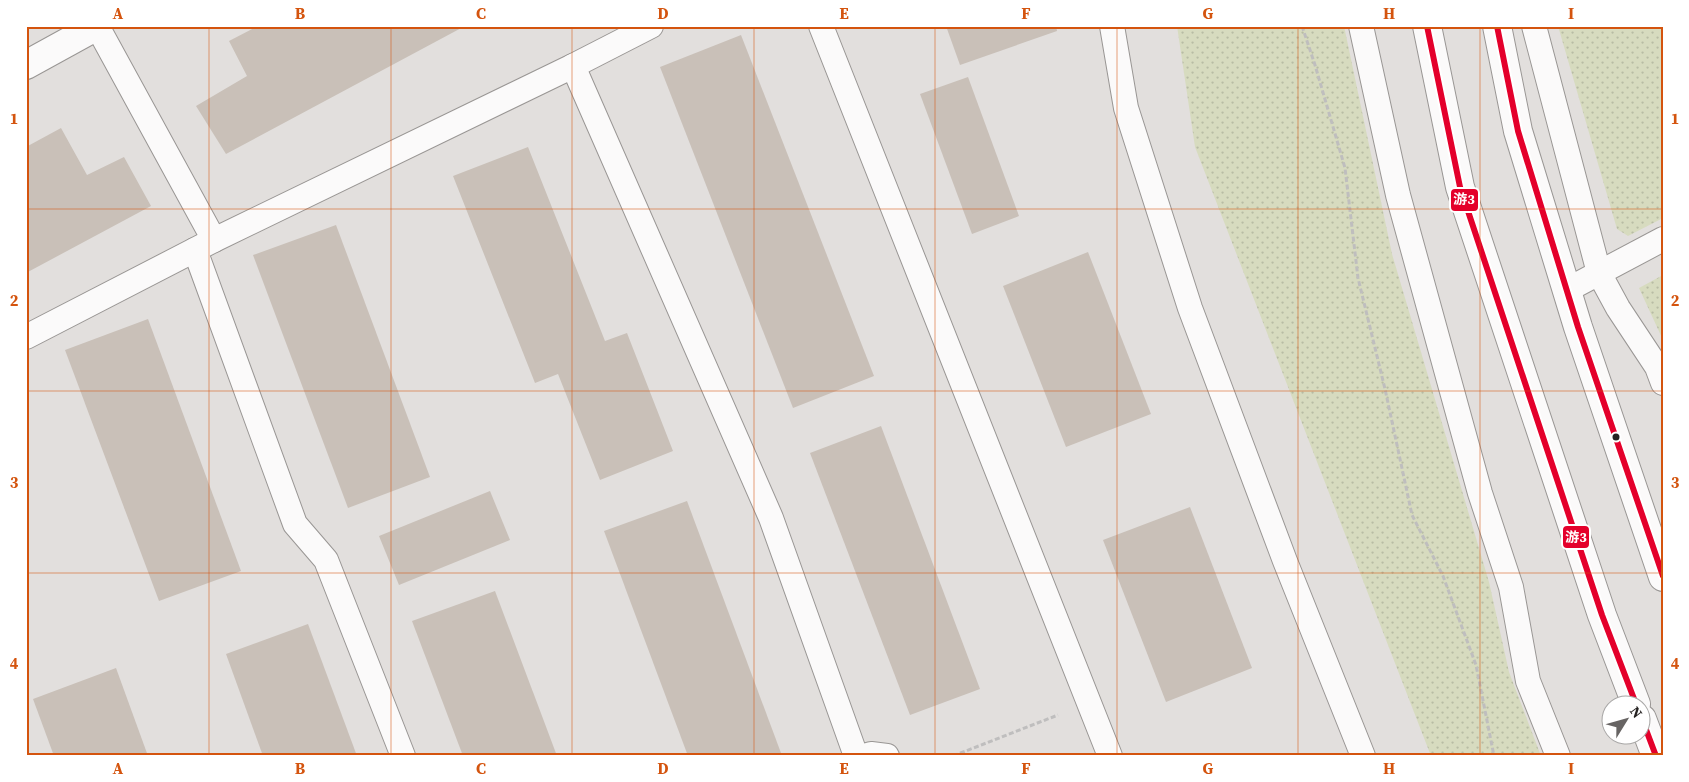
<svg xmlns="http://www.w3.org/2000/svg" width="1689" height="782" viewBox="0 0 1689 782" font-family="'Source Serif 4','Noto Sans SC',serif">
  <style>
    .grass { fill: url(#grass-dots) }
    .building { fill: #c9c0b8 }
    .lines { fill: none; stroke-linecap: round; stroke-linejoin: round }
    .lane-casing { stroke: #999694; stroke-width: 26 }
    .street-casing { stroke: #999694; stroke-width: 30 }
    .secondary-casing { stroke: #999694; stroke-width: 30 }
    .path { stroke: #bfbebe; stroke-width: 3; stroke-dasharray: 5 2.5; stroke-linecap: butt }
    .lane { stroke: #fbfafa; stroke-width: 24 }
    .street { stroke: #fbfafa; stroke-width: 28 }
    .secondary { stroke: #fbfafa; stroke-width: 28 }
    .bus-1-casing { stroke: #fff; stroke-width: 10 }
    .bus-1 { stroke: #e4002b; stroke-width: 6 }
    .grid { fill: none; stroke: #d4540e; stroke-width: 1; stroke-opacity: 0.55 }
    .bus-dot { fill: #252221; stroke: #fff; stroke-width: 2 }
    .line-badge { stroke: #fff; stroke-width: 2 }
    .badge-label { font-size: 14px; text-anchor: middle; font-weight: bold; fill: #fff }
    .neatline { fill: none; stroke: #d4540e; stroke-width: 2 }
    .grid-label { font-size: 16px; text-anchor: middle; font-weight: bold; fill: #d4540e }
  </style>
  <defs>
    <pattern id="grass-dots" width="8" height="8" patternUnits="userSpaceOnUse" patternTransform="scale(1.25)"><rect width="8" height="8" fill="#d7dbbf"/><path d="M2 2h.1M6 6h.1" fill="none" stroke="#b8bca4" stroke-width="1.8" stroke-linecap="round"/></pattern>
  </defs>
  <rect width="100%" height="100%" fill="#e2dfdd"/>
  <g class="grass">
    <path d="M 1177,26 L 1344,26 L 1392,254 L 1489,582 L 1509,672 L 1541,756 L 1431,756 L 1195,147 Z"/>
    <path d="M 1558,26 L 1663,26 L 1663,218 L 1628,236 L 1617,229 Z"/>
    <path d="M 1663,275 L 1663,340 L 1639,288 Z"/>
  </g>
  <g class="building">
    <path d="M 258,26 L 465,26 L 226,154 L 196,106 L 247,76 L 229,41 Z"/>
    <path d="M 946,26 L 1056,26 L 1057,31 L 960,65 Z"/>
    <path d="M 741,35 L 874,376 L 793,408 L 660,67 Z"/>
    <path d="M 968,77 L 1019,216 L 972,234 L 920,94 Z"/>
    <path d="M 61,128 L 87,175 L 124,157 L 151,206 L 26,273 L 26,147 Z"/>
    <path d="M 528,147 L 605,341 L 627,333 L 673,451 L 600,480 L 558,374 L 535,383 L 453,176 Z"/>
    <path d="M 336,225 L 430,477 L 348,508 L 253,255 Z"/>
    <path d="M 1088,252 L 1151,414 L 1066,447 L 1003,286 Z"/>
    <path d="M 148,319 L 241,571 L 159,601 L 65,350 Z"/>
    <path d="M 881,426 L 980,689 L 910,715 L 810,453 Z"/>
    <path d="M 490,491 L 510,540 L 399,585 L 379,536 Z"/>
    <path d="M 687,501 L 781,753 L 773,756 L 688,756 L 604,531 Z"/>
    <path d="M 1190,507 L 1252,668 L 1166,702 L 1103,540 Z"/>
    <path d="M 495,591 L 557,756 L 463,756 L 412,621 Z"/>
    <path d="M 308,624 L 357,756 L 263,756 L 226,654 Z"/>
    <path d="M 116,668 L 148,756 L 54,756 L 33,699 Z"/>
  </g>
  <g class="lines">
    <g class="lane-casing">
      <g id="lane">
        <path d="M 97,26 L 214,240"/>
        <path d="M 821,26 L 1110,756"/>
        <path d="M 1112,26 L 1126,108 L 1190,308 L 1285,561 L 1363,756"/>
        <path d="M 1361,26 L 1398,195 L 1480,493 L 1511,587 L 1528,681 L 1558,756"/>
        <path d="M 1534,26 L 1599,273 L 1618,308 L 1657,367 L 1663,383"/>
        <path d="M 573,66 L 651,26"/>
        <path d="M 195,250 L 295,524 L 326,560 L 403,756"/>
        <path d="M 1567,290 L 1663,239"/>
        <path d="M 26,337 L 214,240 L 573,66 L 771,518 L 856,756"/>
        <path d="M 864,756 L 871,754 L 887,756"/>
      </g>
    </g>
    <g class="street-casing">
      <path id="street" d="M 26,65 L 97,26"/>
    </g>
    <g class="secondary-casing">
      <g id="secondary">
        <path d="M 1427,26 L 1460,187 L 1602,615 L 1636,704"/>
        <path d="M 1497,26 L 1518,131 L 1578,327 L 1663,577"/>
        <path d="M 1642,719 L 1656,756"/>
      </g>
    </g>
    <g class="path">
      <path d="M 1302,26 L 1315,65 L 1345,168 L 1358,278 L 1385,389 L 1412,515 L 1443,576 L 1476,665 L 1494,756"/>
      <path d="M 953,756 L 1058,715"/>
    </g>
    <use href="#lane" class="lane"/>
    <use href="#street" class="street"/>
    <use href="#secondary" class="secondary"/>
    <g class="bus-1-casing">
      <g id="bus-1">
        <path d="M 1427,26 L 1460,187 L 1602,615 L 1636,704"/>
        <path d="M 1497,26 L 1518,131 L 1578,327 L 1663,576"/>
        <path d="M 1642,719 L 1656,756"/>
      </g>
    </g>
    <use href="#bus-1" class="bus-1"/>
  </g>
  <path class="grid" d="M 209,26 L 209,756M 391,26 L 391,756M 572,26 L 572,756M 754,26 L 754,756M 935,26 L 935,756M 1117,26 L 1117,756M 1298,26 L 1298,756M 1480,26 L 1480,756M 26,209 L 1663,209M 26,391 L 1663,391M 26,573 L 1663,573"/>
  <circle class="bus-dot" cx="1616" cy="437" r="4.5"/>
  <g class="line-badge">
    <rect x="1450" y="188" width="29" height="24" rx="5" fill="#e4002b"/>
    <rect x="1562" y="525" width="28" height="24" rx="5" fill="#e4002b"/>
  </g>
  <g class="badge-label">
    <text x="1464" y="204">游3</text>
    <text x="1576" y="542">游3</text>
  </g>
  <rect width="1689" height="782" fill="none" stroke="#ffffff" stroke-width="55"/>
  <g transform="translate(1626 720) rotate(53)"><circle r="24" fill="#ffffff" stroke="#a8a7a6"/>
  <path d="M0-4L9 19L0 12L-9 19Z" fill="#676463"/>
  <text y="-8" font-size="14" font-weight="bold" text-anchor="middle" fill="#252221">N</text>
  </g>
  <rect x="28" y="28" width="1634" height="726" class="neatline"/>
  <g class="grid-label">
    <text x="118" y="19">A</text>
    <text x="300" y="19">B</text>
    <text x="481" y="19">C</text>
    <text x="663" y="19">D</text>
    <text x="844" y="19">E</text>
    <text x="1026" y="19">F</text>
    <text x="1208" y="19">G</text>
    <text x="1389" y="19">H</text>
    <text x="1571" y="19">I</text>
    <text x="14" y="124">1</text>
    <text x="1675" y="124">1</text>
    <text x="14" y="306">2</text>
    <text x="1675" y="306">2</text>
    <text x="14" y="488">3</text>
    <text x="1675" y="488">3</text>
    <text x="14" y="669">4</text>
    <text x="1675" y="669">4</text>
    <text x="118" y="774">A</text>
    <text x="300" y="774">B</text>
    <text x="481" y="774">C</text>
    <text x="663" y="774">D</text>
    <text x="844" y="774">E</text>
    <text x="1026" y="774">F</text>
    <text x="1208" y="774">G</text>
    <text x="1389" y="774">H</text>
    <text x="1571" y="774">I</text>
  </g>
</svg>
